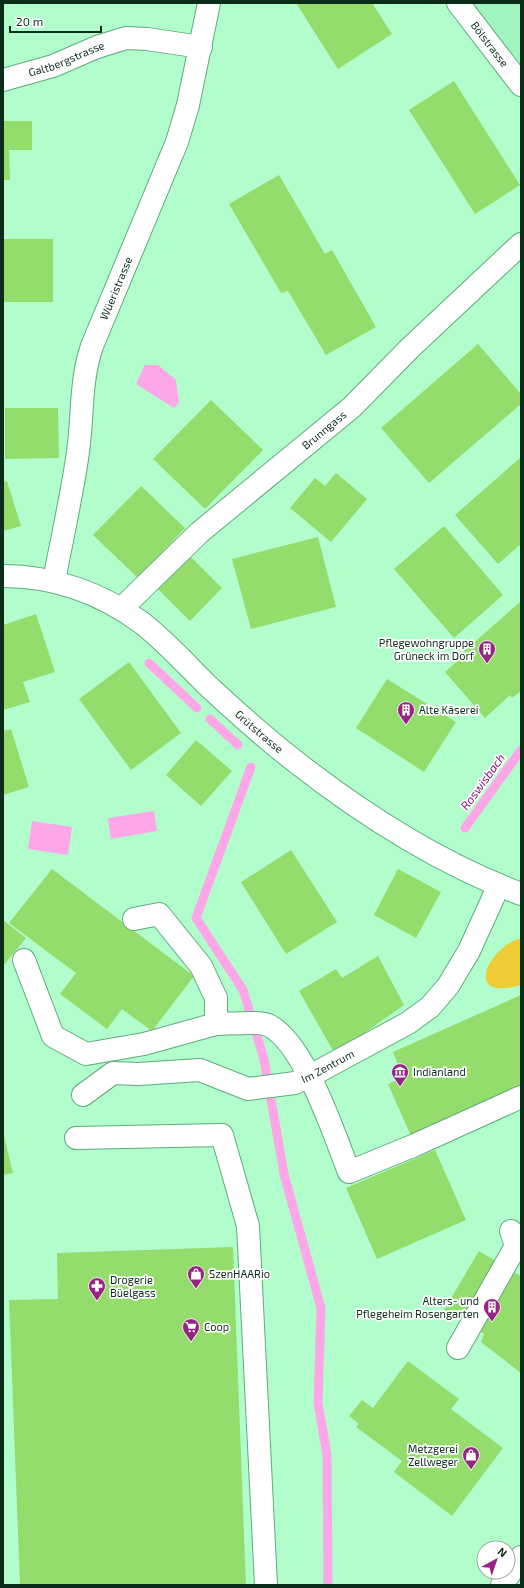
<svg xmlns="http://www.w3.org/2000/svg" width="524" height="1588" viewBox="0 0 524 1588" font-family="'Exo 2',sans-serif">
  <style>
    .built { fill: #a0f4bf }
    .green { fill: #eecc36 }
    .water { fill: #fda7e9 }
    .lines { fill: none; stroke-linecap: round; stroke-linejoin: round }
    .stream { stroke: #fda7e9; stroke-width: 9 }
    .building { fill: #94dd6c }
    .minor-casing { stroke: #60aa7c; stroke-width: 24 }
    .major-casing { stroke: #60aa7c; stroke-width: 24 }
    .minor { stroke: #fff; stroke-width: 22 }
    .major { stroke: #fff; stroke-width: 22 }
    .labels { text-anchor: middle; stroke-width: 3.5; stroke-linejoin: round; paint-order: stroke }
    .street-label { font-size: 11px; fill: #0c2c1a; stroke: #fff }
    .poi-label { font-size: 11px; fill: #0c2c1a; stroke: #fff; text-anchor: start }
    .water-label { font-size: 12px; font-style: italic; fill: #92107f; stroke: #fff }
  </style>
  <rect width="100%" height="100%" fill="#b1fdcc"/>
  <path class="built" d="M 458,3 L 521,3 L 521,85 Z"/>
  <path class="green" d="M 518,939 L 521,939 L 521,985 C 463,1002 487,950 518,939 Z"/>
  <g class="water">
    <path d="M 145,365 L 158,365 L 176,380 L 179,402 L 174,408 L 136,384 Z"/>
    <path d="M 154,811 L 157,831 L 111,839 L 108,818 Z"/>
    <path d="M 32,821 L 72,827 L 68,855 L 28,849 Z"/>
  </g>
  <g class="lines">
    <g class="stream">
      <path d="M 149,663 L 197,708"/>
      <path d="M 210,719 L 238,745"/>
      <path d="M 251,767 L 196,918 L 243,990 L 264,1059 L 284,1174 L 321,1308 L 318,1403 L 327,1455 L 328,1585"/>
      <path d="M 465,828 L 521,750"/>
    </g>
  </g>
  <g class="building">
    <path d="M 296,3 L 372,3 L 392,34 L 338,69 Z"/>
    <path d="M 454,81 L 520,185 L 475,214 L 409,110 Z"/>
    <path d="M 3,121 L 32,121 L 32,150 L 9,150 L 10,180 L 3,180 Z"/>
    <path d="M 279,175 L 325,254 L 332,250 L 376,327 L 326,355 L 288,291 L 281,293 L 229,204 Z"/>
    <rect x="3" y="239" width="50" height="63"/>
    <path d="M 478,344 L 521,394 L 521,404 L 429,483 L 381,428 Z"/>
    <path d="M 211,400 L 263,450 L 205,509 L 153,459 Z"/>
    <path d="M 5,408 L 58,408 L 59,458 L 5,459 Z"/>
    <path d="M 521,457 L 521,544 L 498,564 L 455,515 Z"/>
    <path d="M 336,473 L 367,499 L 331,542 L 290,508 L 315,478 L 325,486 Z"/>
    <path d="M 7,481 L 21,526 L 3,531 L 3,482 Z"/>
    <path d="M 141,486 L 185,528 L 138,578 L 93,535 Z"/>
    <path d="M 444,526 L 503,595 L 454,638 L 394,569 Z"/>
    <path d="M 318,537 L 336,607 L 251,629 L 232,559 Z"/>
    <path d="M 187,553 L 222,588 L 190,621 L 155,586 Z"/>
    <path d="M 521,601 L 521,691 L 512,698 L 510,695 L 485,718 L 445,672 L 462,657 L 460,655 Z"/>
    <path d="M 36,614 L 55,672 L 23,682 L 30,702 L 3,710 L 3,625 Z"/>
    <path d="M 129,662 L 181,733 L 131,770 L 79,699 Z"/>
    <path d="M 387,679 L 456,722 L 424,772 L 356,728 Z"/>
    <path d="M 11,729 L 29,787 L 3,795 L 3,731 Z"/>
    <path d="M 196,740 L 232,771 L 201,806 L 166,775 Z"/>
    <path d="M 291,850 L 337,922 L 286,954 L 241,882 Z"/>
    <path d="M 52,869 L 194,976 L 152,1031 L 122,1009 L 107,1029 L 60,994 L 76,973 L 9,923 Z"/>
    <path d="M 398,869 L 441,892 L 416,938 L 374,915 Z"/>
    <path d="M 3,920 L 26,938 L 3,966 Z"/>
    <path d="M 378,956 L 404,1005 L 335,1054 L 299,991 L 336,969 L 342,978 Z"/>
    <path d="M 521,995 L 521,1098 L 415,1145 L 388,1084 L 403,1077 L 393,1052 Z"/>
    <path d="M 3,1132 L 13,1173 L 3,1175 Z"/>
    <path d="M 435,1150 L 466,1220 L 377,1259 L 346,1188 Z"/>
    <path d="M 233,1247 L 246,1585 L 20,1585 L 9,1300 L 58,1299 L 57,1253 Z"/>
    <path d="M 479,1251 L 521,1276 L 521,1373 L 481,1342 L 484,1334 L 444,1310 Z"/>
    <path d="M 408,1361 L 459,1399 L 451,1409 L 503,1448 L 452,1516 L 394,1472 L 402,1461 L 356,1427 L 359,1424 L 349,1416 L 362,1400 L 373,1408 Z"/>
  </g>
  <g class="lines">
    <g class="minor-casing">
      <g id="minor">
        <path id="s1" d="M 458,3 L 521,85"/>
        <path id="s2" d="M 3,80 L 53,66 L 97,47 L 126,38 L 147,39 L 201,47"/>
        <path id="s3" d="M 54,581 C 62,538 72,495 78,452 C 83,416 80,381 92,346 L 177,142 L 188,105 L 209,3"/>
        <path id="s4" d="M 121,609 L 200,532 L 352,407 L 411,347 L 521,244"/>
        <path d="M 134,919 L 159,914 L 201,966 L 216,998 L 216,1024 C 227,1024 259,1021 268,1025 C 304,1042 334,1134 349,1172 L 415,1145 L 521,1097"/>
        <path d="M 24,960 L 53,1036 L 86,1054 L 144,1044 L 216,1024"/>
        <path id="s5" d="M 83,1095 L 113,1073 L 138,1074 L 200,1070 L 248,1089 L 295,1083 L 310,1076 L 408,1023 L 430,1007 L 448,986 L 469,951 L 499,885"/>
        <path d="M 76,1138 L 222,1135 L 248,1226 L 266,1585"/>
        <path d="M 458,1348 L 516,1246 L 511,1231"/>
        <path d="M 502,1585 L 521,1557"/>
      </g>
    </g>
    <g class="major-casing">
      <g id="major">
        <path id="s6" d="M 3,576 C 53,576 101,593 142,623 C 165,641 186,664 207,685 C 236,712 265,738 296,762 C 365,816 439,863 521,894"/>
      </g>
    </g>
    <use href="#minor" class="minor"/>
    <use href="#major" class="major"/>
  </g>
  <defs>
    <g id="building-pin" transform="scale(0.9)"><path d="M0 17L-7.5 6A9.5 9.5 0 1 1 7.5 6Z" fill="#952483" stroke="#fff"/><path d="M-4-6H4V6H1V3H-1V6H-4ZM-2.5-4.3h1.7v1.8h-1.7ZM.8-4.3h1.7v1.8H.8ZM-2.5-1h1.7V.8h-1.7ZM.8-1h1.7V.8H.8Z" fill="#fff"/></g>
    <g id="museum-pin" transform="scale(0.9)"><path d="M0 17L-7.5 6A9.5 9.5 0 1 1 7.5 6Z" fill="#952483" stroke="#fff"/><path d="M0-6L6-3V-2H-6V-3ZM-5-1h2V3h-2ZM-1-1h2V3h-2ZM3-1h2V3H3ZM-6 4H6V6H-6Z" fill="#fff"/></g>
    <g id="shop-pin" transform="scale(0.9)"><path d="M0 17L-7.5 6A9.5 9.5 0 1 1 7.5 6Z" fill="#952483" stroke="#fff"/><path d="M-5-2.5h2.3a2.7 3.5 0 0 1 5.4 0H5L5.5 6h-11ZM-1.5-2.5h3a1.5 2.3 0 0 0-3 0Z" fill="#fff"/></g>
    <g id="pharmacy-pin" transform="scale(0.9)"><path d="M0 17L-7.5 6A9.5 9.5 0 1 1 7.5 6Z" fill="#952483" stroke="#fff"/><path d="M-2-6h4v4h4v4h-4v4h-4v-4h-4v-4h4Z" fill="#fff"/></g>
    <g id="supermarket-pin" transform="scale(0.9)"><path d="M0 17L-7.5 6A9.5 9.5 0 1 1 7.5 6Z" fill="#952483" stroke="#fff"/><path d="M-6-5.5h2.5l.6 2H6L4.5 2H-2.5L-4.4-4H-6ZM-1.5 3.2a1.3 1.3 0 1 0 .1 0ZM3 3.2a1.3 1.3 0 1 0 .1 0Z" fill="#fff"/></g>
  </defs>
  <g fill-rule="evenodd">
    <use href="#building-pin" x="487" y="649"/>
    <use href="#building-pin" x="406" y="710"/>
    <use href="#museum-pin" x="400" y="1072"/>
    <use href="#shop-pin" x="196" y="1274"/>
    <use href="#pharmacy-pin" x="97" y="1286"/>
    <use href="#building-pin" x="492" y="1307"/>
    <use href="#supermarket-pin" x="191" y="1327"/>
    <use href="#shop-pin" x="471" y="1455"/>
  </g>
  <g class="labels">
    <g class="street-label">
      <text dy="4" stroke="none"><textPath href="#s1" startOffset="52">Bölstrasse</textPath></text>
      <text dy="4" stroke="none"><textPath href="#s2" startOffset="67">Galtbergstrasse</textPath></text>
      <text dy="4" stroke="none"><textPath href="#s3" startOffset="301">Wüeristrasse</textPath></text>
      <text dy="4" stroke="none"><textPath href="#s4" startOffset="271">Brunngass</textPath></text>
      <text dy="4" stroke="none"><textPath href="#s6" startOffset="309">Grütstrasse</textPath></text>
      <text dy="4" stroke="none"><textPath href="#s5" startOffset="260">Im Zentrum</textPath></text>
    </g>
    <g class="poi-label">
      <text x="474" y="647" text-anchor="end">Pflegewohngruppe<tspan x="474" dy="13">Grüneck im Dorf</tspan></text>
      <text x="419" y="714">Alte Käserei</text>
      <text x="413" y="1076">Indianland</text>
      <text x="209" y="1278">SzenHAARio</text>
      <text x="110" y="1284">Drogerie<tspan x="110" dy="13">Büelgass</tspan></text>
      <text x="479" y="1305" text-anchor="end">Alters- und<tspan x="479" dy="13">Pflegeheim Rosengarten</tspan></text>
      <text x="204" y="1331">Coop</text>
      <text x="458" y="1453" text-anchor="end">Metzgerei<tspan x="458" dy="13">Zellweger</tspan></text>
    </g>
    <g class="water-label">
      <text transform="translate(483 782) rotate(-54)" y="4">Roswisbach</text>
    </g>
  </g>
  <rect width="524" height="1588" fill="none" stroke="#0c2c1a" stroke-width="8"/>
  <g transform="translate(496 1560) rotate(40)"><circle r="19" fill="#ffffff" stroke="#9eaba3"/>
  <path d="M0-3L7 15L0 10L-7 15Z" fill="#952483"/>
  <text y="-6" font-size="11" font-weight="bold" text-anchor="middle" fill="#0c2c1a">N</text>
  </g>
  <path d="M10 26v6h91v-6" fill="none" stroke="#0c2c1a" stroke-width="2"/>
  <text x="16" y="26" font-size="12" fill="#0c2c1a" stroke="#ffffff" stroke-width="3" paint-order="stroke">20 m</text>
</svg>
